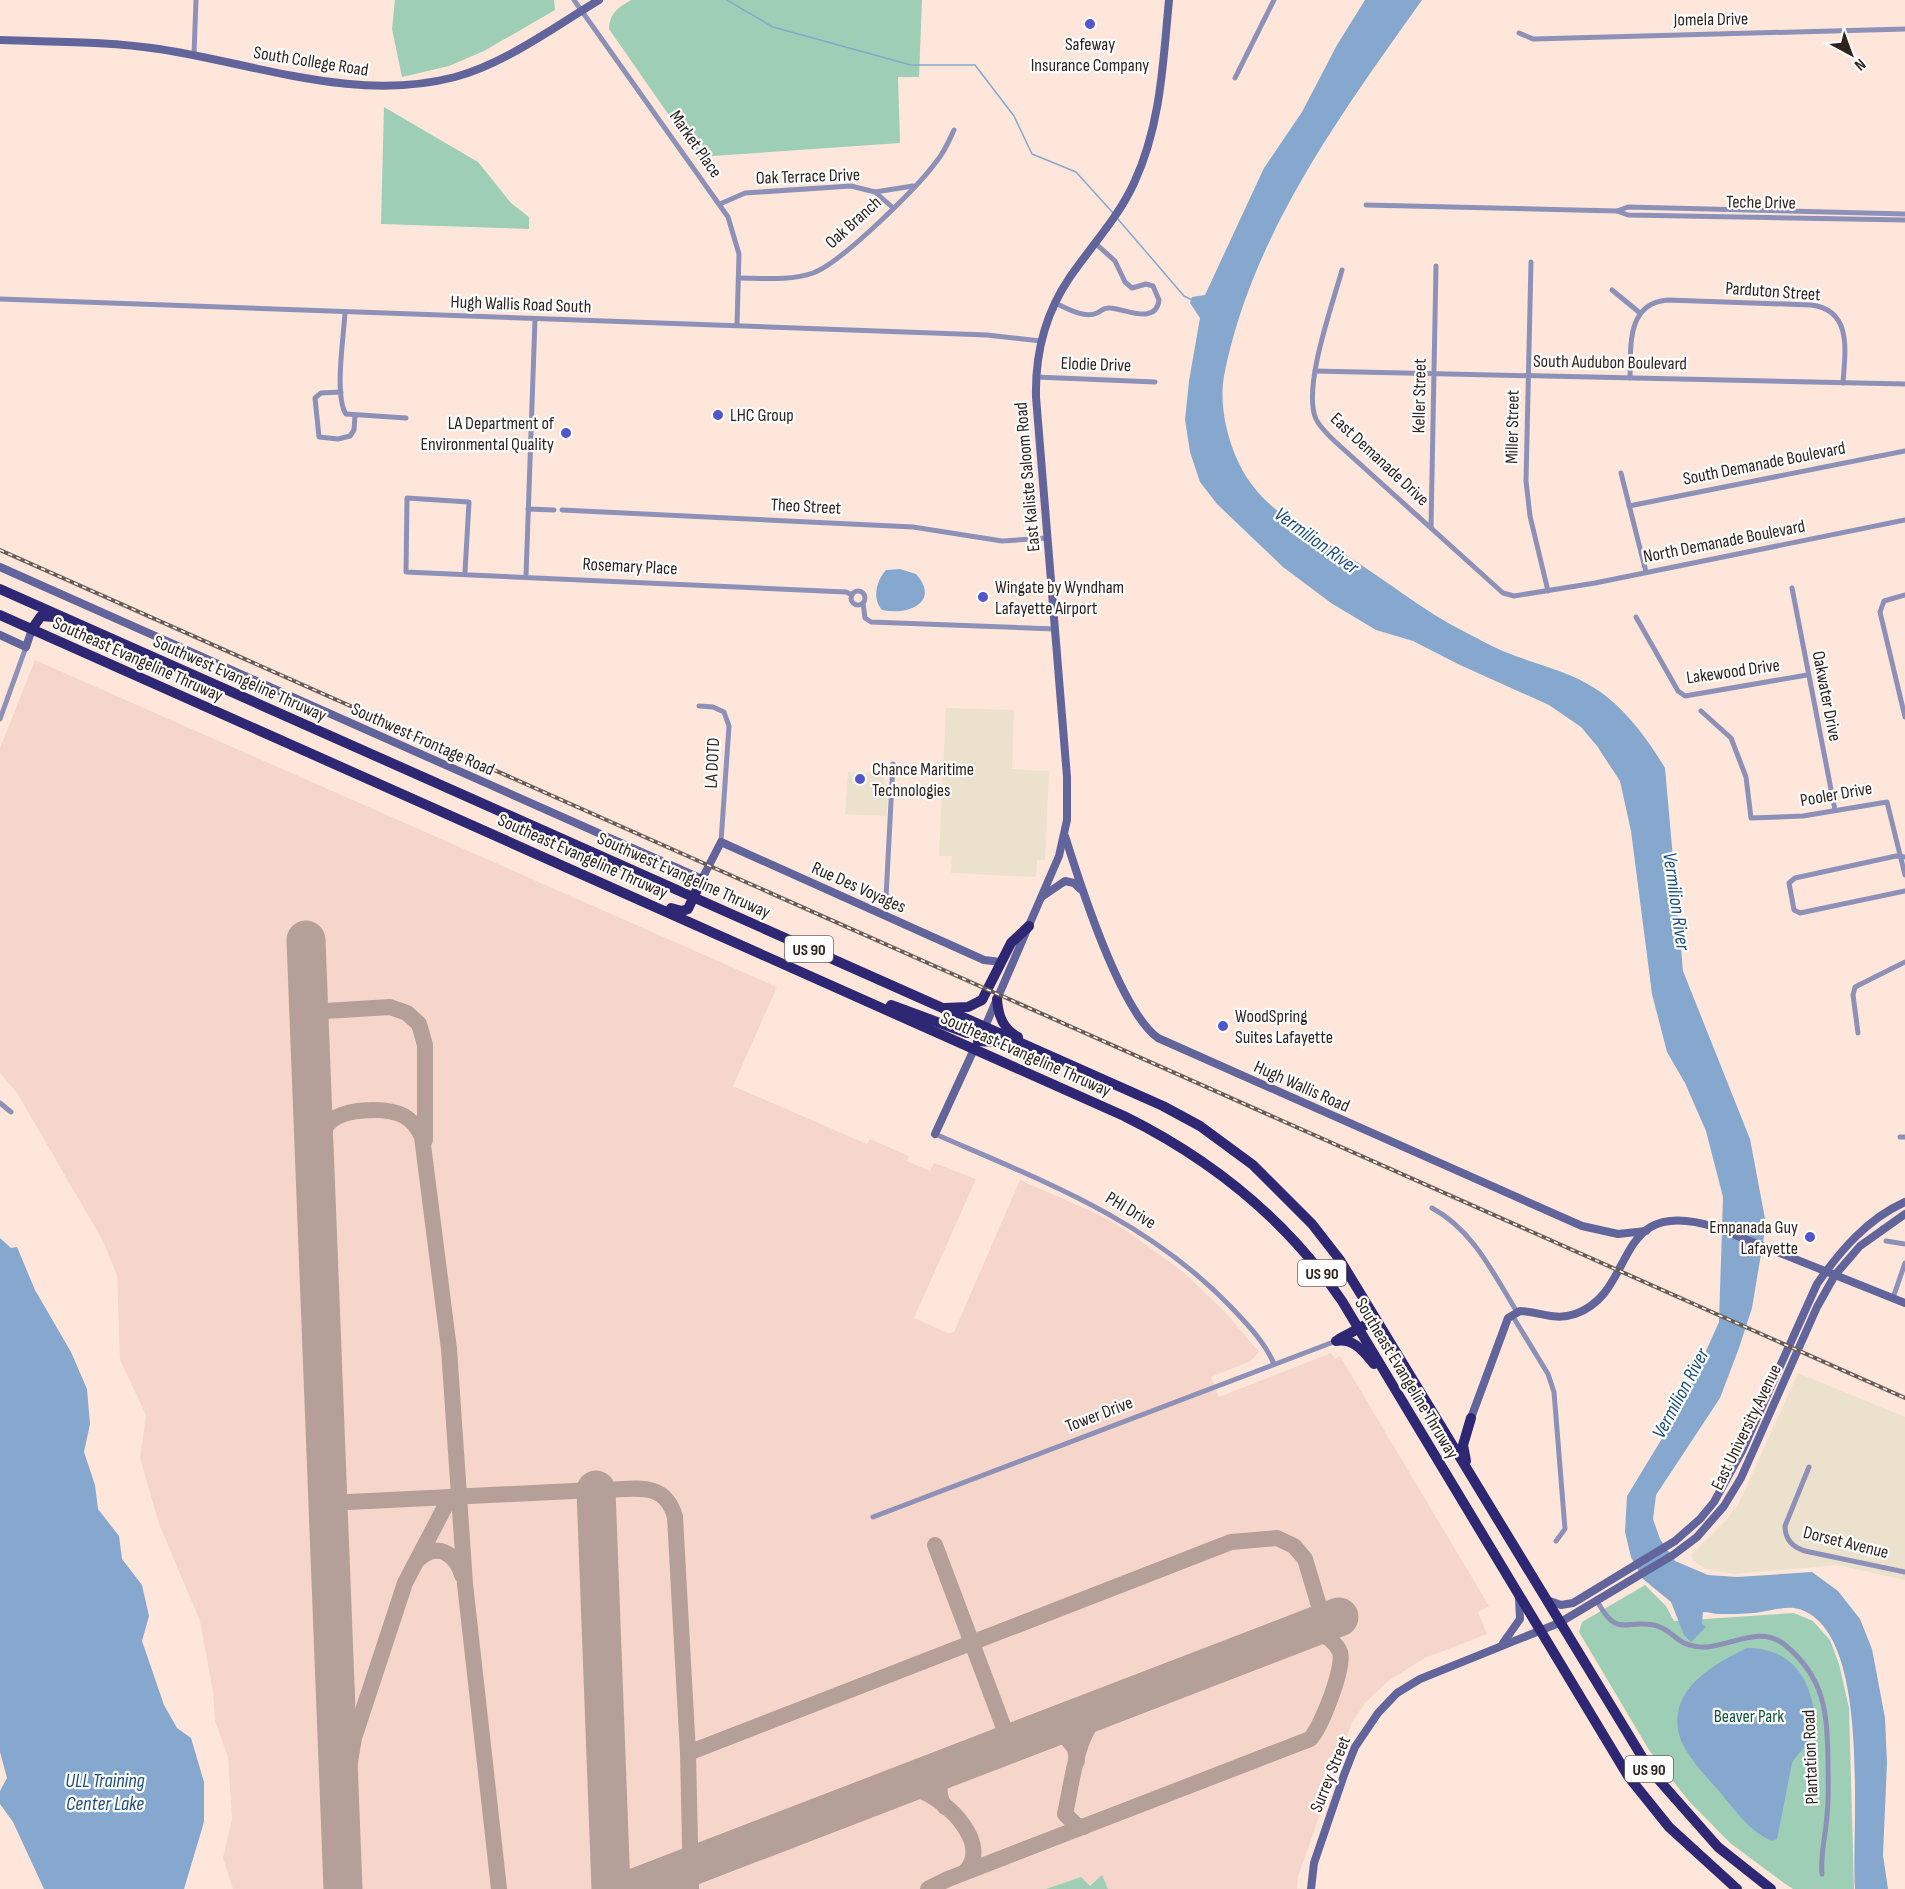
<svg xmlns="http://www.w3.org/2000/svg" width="1905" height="1889" viewBox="0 0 1905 1889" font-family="'Sofia Sans Condensed',sans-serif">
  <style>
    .built { fill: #f6d6ca }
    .industrial { fill: #ece1cc }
    .green { fill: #9eceb5 }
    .water { fill: #86a8ce }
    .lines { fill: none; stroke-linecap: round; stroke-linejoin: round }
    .stream { stroke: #86a8ce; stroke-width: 1.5 }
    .taxiway { stroke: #b4a098; stroke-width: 16 }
    .runway { stroke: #b4a098; stroke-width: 39 }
    .street { stroke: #8e91b7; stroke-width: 5 }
    .secondary { stroke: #62649c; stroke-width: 8 }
    .highway { stroke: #2e2774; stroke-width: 10 }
    .rail-casing { stroke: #6a5b54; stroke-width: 4 }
    .rail { stroke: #fff; stroke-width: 1.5; stroke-dasharray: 4.5; stroke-linecap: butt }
    .poi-dot { fill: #5156cd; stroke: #fff; stroke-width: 2 }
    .labels { text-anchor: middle; stroke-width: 4.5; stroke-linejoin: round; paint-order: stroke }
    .shield { fill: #fff; stroke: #6d6562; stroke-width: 1.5 }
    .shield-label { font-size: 16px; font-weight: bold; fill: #2f231e }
    .street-label { font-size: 18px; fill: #2f231e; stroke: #fff }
    .poi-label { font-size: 18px; fill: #2f231e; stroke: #fff; text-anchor: start }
    .park-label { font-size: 18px; fill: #115339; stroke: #fff }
    .water-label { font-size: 20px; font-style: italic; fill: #1d4e7f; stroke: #fff }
  </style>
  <rect width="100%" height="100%" fill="#ffe6db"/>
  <path class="built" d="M 35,660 L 777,987 L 733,1086 L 867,1144 L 870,1139 L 909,1156 L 907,1161 L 930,1171 L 934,1163 L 976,1179 L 914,1318 L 948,1333 L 954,1332 L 1020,1180 L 1104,1217 L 1130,1233 L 1183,1272 L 1225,1312 L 1259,1352 L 1251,1361 L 1211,1377 L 1219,1397 L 1331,1353 L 1335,1359 L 1340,1356 L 1489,1606 L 1478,1612 L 1487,1634 L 1425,1658 L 1388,1681 L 1366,1702 L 1352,1722 L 1298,1877 L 1297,1889 L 233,1889 L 223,1858 L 232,1819 L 228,1757 L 215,1721 L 213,1692 L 200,1621 L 159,1524 L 140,1458 L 146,1415 L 120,1360 L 117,1275 L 103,1241 L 17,1093 L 0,1073 L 0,748 Z"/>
  <g class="industrial">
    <path d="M 946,708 L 1014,710 L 1012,769 L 1049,771 L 1045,860 L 1037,860 L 1036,877 L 951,873 L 952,856 L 939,856 Z"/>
    <path d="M 848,772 L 881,773 L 888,790 L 887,816 L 845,814 Z"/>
    <path d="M 1798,1373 L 1905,1417 L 1905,1580 L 1838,1565 L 1734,1574 L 1707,1569 L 1694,1562 L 1691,1555 L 1727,1519 L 1739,1503 Z"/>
  </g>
  <g class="green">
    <path d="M 395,0 L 554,0 L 555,10 L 484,51 L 449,66 L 402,77 L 392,29 Z"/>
    <path d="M 631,0 L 922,0 L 919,77 L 898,77 L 900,143 L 698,157 L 609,29 C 610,12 618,8 631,0 Z"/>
    <path d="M 384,107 L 478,162 L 511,203 L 529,217 L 529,229 L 381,224 Z"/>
    <path d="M 1645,1585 L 1666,1606 L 1674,1621 L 1794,1613 L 1813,1621 L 1830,1640 L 1839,1664 L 1849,1708 L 1854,1889 L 1793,1889 L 1784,1883 L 1730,1843 L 1688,1800 L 1649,1750 L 1579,1632 L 1582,1622 Z"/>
    <path d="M 1102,1875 L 1108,1889 L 1046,1889 L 1081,1877 L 1090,1886 Z"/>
  </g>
  <g class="water">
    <path d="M 1365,0 L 1422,0 C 1341,114 1251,236 1224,376 C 1218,411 1231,458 1253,486 C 1276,517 1314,534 1346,555 C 1386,580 1423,611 1465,632 C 1479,639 1494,648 1508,653 C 1538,665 1569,671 1596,689 C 1624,707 1648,739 1665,768 L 1683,971 L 1750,1139 L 1766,1224 L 1752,1308 L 1739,1348 L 1720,1398 L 1656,1495 L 1653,1519 L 1660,1539 L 1675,1561 L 1708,1575 L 1737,1577 L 1812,1572 L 1838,1591 L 1860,1619 L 1872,1649 L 1885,1718 L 1887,1763 L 1883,1855 L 1888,1889 L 1855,1889 C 1851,1825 1872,1637 1802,1610 C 1788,1605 1775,1610 1761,1612 C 1749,1614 1733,1614 1720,1614 C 1714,1614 1709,1612 1703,1612 L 1702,1624 L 1706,1627 L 1691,1642 L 1684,1635 L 1671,1602 L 1643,1579 L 1631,1557 L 1625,1532 L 1627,1496 L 1680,1409 L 1719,1322 L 1723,1197 L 1706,1131 L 1685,1083 L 1667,1052 L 1652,994 L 1631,831 L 1620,781 L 1597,746 L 1581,727 L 1549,705 L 1460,665 L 1413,641 L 1376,630 L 1331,603 L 1283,567 L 1217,504 L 1200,482 L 1190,452 L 1185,420 L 1189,381 L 1200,318 L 1190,303 L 1192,297 L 1205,295 L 1264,168 L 1302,112 L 1337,45 Z"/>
    <path d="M 900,569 L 916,574 C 941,602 908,616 882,610 C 872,599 876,581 886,570 Z"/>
    <path d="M 0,1238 L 11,1248 L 17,1247 L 35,1290 L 71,1352 L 87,1389 L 90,1424 L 84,1452 L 95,1485 L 98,1509 L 119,1536 L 122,1559 L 142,1585 L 149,1616 L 142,1641 L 164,1705 L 177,1728 L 191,1738 L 204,1782 L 204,1822 L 184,1889 L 44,1889 L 13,1822 L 0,1804 L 0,1791 L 7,1778 L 0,1752 Z"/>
    <path d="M 1747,1648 C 1790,1648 1810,1676 1815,1717 C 1816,1723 1818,1728 1815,1735 C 1810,1744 1798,1752 1792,1763 L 1777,1839 L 1772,1841 C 1751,1833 1733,1808 1719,1791 C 1705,1775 1684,1754 1679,1734 C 1668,1689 1714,1664 1747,1648 Z"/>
  </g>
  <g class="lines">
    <g class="stream">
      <path d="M 727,0 L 773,27 L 911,65 L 975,65 L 1014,116 L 1032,154 L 1076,172 L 1114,214"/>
      <path d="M 1117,218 L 1184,296 L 1192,300"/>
    </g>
    <g class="taxiway">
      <path d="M 309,1012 L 390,1007 L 407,1013 L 419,1024 L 425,1045 L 425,1140"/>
      <path d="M 315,1149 C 319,1138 323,1128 331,1121 C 346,1108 387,1107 404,1116 C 413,1121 418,1128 422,1137 L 449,1349 L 465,1584 L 499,1889"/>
      <path d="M 584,1490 L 596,1500 L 606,1490 C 636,1489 665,1481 675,1517 L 688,1753 L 691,1889"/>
      <path d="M 328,1503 L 593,1490"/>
      <path d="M 935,1545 L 1010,1744"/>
      <path d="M 420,1558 C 439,1542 456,1555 462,1575"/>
      <path d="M 1043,1731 L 1064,1735 L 1075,1748 L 1077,1761"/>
      <path d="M 688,1753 L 1231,1542 L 1277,1538 L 1294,1546 L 1305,1559 L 1320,1609 L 1312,1628 C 1322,1634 1335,1640 1340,1652 C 1345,1667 1321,1728 1310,1739 L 948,1879 L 928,1889"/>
      <path d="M 893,1788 C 902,1789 913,1788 921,1791 C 948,1801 992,1845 965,1872"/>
      <path d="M 945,1807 C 935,1792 939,1778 952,1766"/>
      <path d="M 1084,1827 L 1076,1825 L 1065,1814 C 1073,1779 1076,1729 1106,1707"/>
      <path d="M 342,1850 L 346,1785 L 354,1738 L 405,1583 L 448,1501 L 458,1495"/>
    </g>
    <g class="runway">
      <path d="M 306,940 L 343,1889"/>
      <path d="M 596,1490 L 611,1889"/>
      <path d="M 632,1889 L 1339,1617"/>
    </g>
    <g class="street">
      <path d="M 574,0 L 728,217 L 739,254 L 737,325"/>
      <path d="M 1519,33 L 1533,39 L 1905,29"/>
      <path d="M 194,55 L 196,0"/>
      <path d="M 1235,78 L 1274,0"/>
      <path d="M 875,192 L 913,186"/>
      <path d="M 720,204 L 745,193 L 851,186 L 875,192 L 892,207"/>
      <path d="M 1366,205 L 1617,211 L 1628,215 L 1905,220"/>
      <path d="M 1617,211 L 1628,207 L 1905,214"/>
      <path d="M 1531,262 L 1526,481 L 1530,516 L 1548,591"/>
      <path d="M 1342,270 C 1333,303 1302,388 1316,419 C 1321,429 1331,438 1340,446 L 1503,593 L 1514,596 L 1595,583 L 1905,520"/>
      <path d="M 739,278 C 761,278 791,281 813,273 C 841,263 917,188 936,162 C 944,153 949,141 954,130"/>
      <path d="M 1612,290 L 1640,313"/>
      <path d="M 0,299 L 987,335 L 1041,341"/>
      <path d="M 1055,303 C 1066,308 1084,319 1097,313 C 1102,311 1103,307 1110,308 C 1123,308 1156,326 1159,300 L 1153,286 L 1146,284 L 1132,288 L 1125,282 L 1115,261 L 1095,243"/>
      <path d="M 345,312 C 344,335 334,396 346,414 L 406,418"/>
      <path d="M 1315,371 L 1905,384"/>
      <path d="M 1036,377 L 1155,382"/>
      <path d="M 1630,378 C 1631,347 1626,303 1668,300 L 1811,305 C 1853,310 1845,352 1843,383"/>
      <path d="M 341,392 L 321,393 L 315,398 L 319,437 L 338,439 L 350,436 L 354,430 L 355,416"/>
      <path d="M 1621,473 L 1646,572"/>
      <path d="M 1629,506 L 1905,451"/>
      <path d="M 528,509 L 554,510"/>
      <path d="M 562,510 L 913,527 L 1002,541 L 1047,538"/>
      <path d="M 1431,528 L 1436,266"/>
      <path d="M 465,572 L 469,502 L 407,498 L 406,572 L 846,592 L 852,595"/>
      <path d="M 526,576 L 535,319"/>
      <path d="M 1792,588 L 1835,810"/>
      <circle cx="858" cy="598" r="7"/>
      <path d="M 1905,595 L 1884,601 L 1880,612 L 1905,717"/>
      <path d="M 863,603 L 865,618 L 871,622 L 1054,629"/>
      <path d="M 1636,617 L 1678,691 L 1685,696 L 1807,675"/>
      <path d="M 699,706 L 713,707 L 724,712 L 729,726 L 721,842"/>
      <path d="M 1701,711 L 1731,738 L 1746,777 L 1751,818 L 1803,816 L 1887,802 L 1905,875"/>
      <path d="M 0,719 L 26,647"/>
      <path d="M 1905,857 L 1896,856 L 1795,878 L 1789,883 L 1794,910 L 1800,913 L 1905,891"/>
      <path d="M 885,916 L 893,764"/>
      <path d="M 1858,1033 L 1853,995 L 1855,987 L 1905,962"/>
      <path d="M 0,1103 L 11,1112"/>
      <path d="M 935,1134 C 1043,1181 1146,1219 1230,1306 C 1246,1323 1265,1342 1274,1364"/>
      <path d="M 1900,1137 L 1905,1137"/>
      <path d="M 1432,1208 C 1473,1230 1493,1273 1517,1312"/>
      <path d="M 1886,1241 L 1905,1244"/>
      <path d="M 1893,1298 L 1905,1263"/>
      <path d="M 1512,1315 L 1548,1374 L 1554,1392 L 1565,1529 L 1556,1541"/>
      <path d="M 1809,1467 L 1785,1526 C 1785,1539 1792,1547 1805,1551 L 1905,1572"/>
      <path d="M 873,1517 L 1336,1341"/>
      <path d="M 1597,1601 C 1618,1639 1624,1619 1654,1625 C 1676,1630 1675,1648 1707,1647 C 1733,1645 1761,1625 1785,1645 C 1825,1678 1827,1712 1828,1760 C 1828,1778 1829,1797 1827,1815 C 1826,1835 1820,1853 1822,1874"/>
    </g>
    <g class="secondary">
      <path d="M 0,40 C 53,42 107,41 159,49 C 257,64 356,103 455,77 C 506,63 554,27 599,0"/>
      <path d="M 0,567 L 702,879 L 721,842 L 984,960 L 1001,962"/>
      <path d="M 0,635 L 26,647 L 32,629"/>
      <path d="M 1065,836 C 1080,884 1120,1011 1158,1038 L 1582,1226 L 1618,1234 L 1646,1231"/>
      <path d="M 1043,896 L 1065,881 L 1074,883 L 1080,889"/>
      <path d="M 984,1029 L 1059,856 L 1067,820 L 1067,777 L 1036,397 C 1035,354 1046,312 1070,277 C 1092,245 1118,218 1134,183 C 1161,125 1163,62 1169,0"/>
      <path d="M 935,1134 L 976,1045"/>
      <path d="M 1471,1418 L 1508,1318 L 1520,1311 C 1540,1312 1555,1321 1575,1314 C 1639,1292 1610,1194 1715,1227 L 1905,1303"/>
      <path d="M 1547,1600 L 1561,1605 L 1573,1603 L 1675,1541 L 1700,1519 L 1714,1502 L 1742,1451 L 1817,1284 C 1840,1251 1867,1219 1905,1202"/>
      <path d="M 1503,1643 L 1520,1619 L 1519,1598"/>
      <path d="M 1311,1889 L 1314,1863 L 1344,1775 L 1355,1747 L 1378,1713 L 1397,1693 L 1420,1679 L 1559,1623 L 1673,1555 L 1697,1537 L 1724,1506 L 1741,1478 L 1817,1307 L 1835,1275 L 1860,1246 L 1905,1214"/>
    </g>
    <g class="highway">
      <path d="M 0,589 L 1163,1106 L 1200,1126 L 1253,1165 L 1312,1224 L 1340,1260 L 1650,1770 L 1718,1847 L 1771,1889"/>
      <path d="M 0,615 L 1124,1116 C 1213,1160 1286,1219 1342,1301 L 1628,1776 L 1669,1827 L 1737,1889"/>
      <path d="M 32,629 L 41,616 L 54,617"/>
      <path d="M 671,908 L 682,911 L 688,909 L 702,879"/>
      <path d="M 997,999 C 998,1016 1003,1029 1018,1037"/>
      <path d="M 891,1005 L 967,1033 L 982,1033"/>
      <path d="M 945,1008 L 968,1007 L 982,1000 L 1011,943 L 1029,926"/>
      <path d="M 978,1041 L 1010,1043"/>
      <path d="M 1339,1339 L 1369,1323 L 1375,1324 L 1381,1332"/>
      <path d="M 1336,1341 C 1354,1338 1363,1351 1374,1364"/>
      <path d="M 1466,1461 L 1463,1445 L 1471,1418"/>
    </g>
    <g class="rail-casing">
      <path id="rail" d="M 0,550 L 1905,1398"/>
    </g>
    <use href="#rail" class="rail"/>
  </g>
  <g class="poi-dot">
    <circle cx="1090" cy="24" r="6"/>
    <circle cx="718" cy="415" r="6"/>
    <circle cx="566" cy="433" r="6"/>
    <circle cx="983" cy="597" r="6"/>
    <circle cx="860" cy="779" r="6"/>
    <circle cx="1223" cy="1026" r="6"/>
    <circle cx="1810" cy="1237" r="6"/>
  </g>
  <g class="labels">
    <g class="shield">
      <rect x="785" y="936" width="48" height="26" rx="4.5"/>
      <rect x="1298" y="1260" width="48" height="26" rx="4.5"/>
      <rect x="1625" y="1756" width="48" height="26" rx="4.5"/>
    </g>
    <g class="shield-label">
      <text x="809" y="955">US 90</text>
      <text x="1322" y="1279">US 90</text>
      <text x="1649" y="1775">US 90</text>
    </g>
    <g class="street-label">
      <text transform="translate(1711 19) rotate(-1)" y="6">Jomela Drive</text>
      <text transform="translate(311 61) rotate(9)" y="6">South College Road</text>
      <text transform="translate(696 144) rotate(55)" y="6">Market Place</text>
      <text transform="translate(808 176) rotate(-2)" y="6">Oak Terrace Drive</text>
      <text transform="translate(1761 202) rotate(1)" y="6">Teche Drive</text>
      <text transform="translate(853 222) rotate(-42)" y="6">Oak Branch</text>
      <text transform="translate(1773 291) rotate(4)" y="6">Parduton Street</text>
      <text transform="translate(521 304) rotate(2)" y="6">Hugh Wallis Road South</text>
      <text transform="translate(1610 362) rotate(1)" y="6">South Audubon Boulevard</text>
      <text transform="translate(1096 364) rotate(2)" y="6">Elodie Drive</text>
      <text transform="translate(1419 396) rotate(-89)" y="6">Keller Street</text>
      <text transform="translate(1512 427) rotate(-89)" y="6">Miller Street</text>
      <text transform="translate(1380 459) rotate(43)" y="6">East Demanade Drive</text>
      <text transform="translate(1764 463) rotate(-11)" y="6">South Demanade Boulevard</text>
      <text transform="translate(1027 477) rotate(-95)" y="6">East Kaliste Saloom Road</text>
      <text transform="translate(806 506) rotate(3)" y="6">Theo Street</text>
      <text transform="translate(1724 541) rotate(-11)" y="6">North Demanade Boulevard</text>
      <text transform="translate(630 566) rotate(3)" y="6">Rosemary Place</text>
      <text transform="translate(138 659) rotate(24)" y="6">Southeast Evangeline Thruway</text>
      <text transform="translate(1733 671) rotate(-8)" y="6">Lakewood Drive</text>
      <text transform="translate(240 678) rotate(24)" y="6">Southwest Evangeline Thruway</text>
      <text transform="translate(1827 696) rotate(79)" y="6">Oakwater Drive</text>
      <text transform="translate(423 739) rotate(24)" y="6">Southwest Frontage Road</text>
      <text transform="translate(712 763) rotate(-87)" y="6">LA DOTD</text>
      <text transform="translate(1836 794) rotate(-10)" y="6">Pooler Drive</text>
      <text transform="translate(583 856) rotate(24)" y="6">Southeast Evangeline Thruway</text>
      <text transform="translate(684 875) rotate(24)" y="6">Southwest Evangeline Thruway</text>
      <text transform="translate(859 887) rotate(24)" y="6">Rue Des Voyages</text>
      <text transform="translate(1026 1054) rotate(24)" y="6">Southeast Evangeline Thruway</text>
      <text transform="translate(1302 1086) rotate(24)" y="6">Hugh Wallis Road</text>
      <text transform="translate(1131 1210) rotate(31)" y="6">PHI Drive</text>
      <text transform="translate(1407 1378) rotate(59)" y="6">Southeast Evangeline Thruway</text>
      <text transform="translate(1099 1414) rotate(-21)" y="6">Tower Drive</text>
      <text transform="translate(1746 1427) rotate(-64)" y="6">East University Avenue</text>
      <text transform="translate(1846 1542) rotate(14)" y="6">Dorset Avenue</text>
      <text transform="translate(1810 1757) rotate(-92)" y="6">Plantation Road</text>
      <text transform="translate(1330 1774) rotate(-68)" y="6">Surrey Street</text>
    </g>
    <g class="poi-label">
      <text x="1090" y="50" text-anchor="middle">Safeway<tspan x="1090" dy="21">Insurance Company</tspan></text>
      <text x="730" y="421">LHC Group</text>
      <text x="554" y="429" text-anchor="end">LA Department of<tspan x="554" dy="21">Environmental Quality</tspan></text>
      <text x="995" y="593">Wingate by Wyndham<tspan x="995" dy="21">Lafayette Airport</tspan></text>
      <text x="872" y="775">Chance Maritime<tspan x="872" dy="21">Technologies</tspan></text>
      <text x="1235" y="1022">WoodSpring<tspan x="1235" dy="21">Suites Lafayette</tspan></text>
      <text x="1798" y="1233" text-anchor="end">Empanada Guy<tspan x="1798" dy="21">Lafayette</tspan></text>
    </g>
    <g class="park-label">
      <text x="1749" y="1722">Beaver Park</text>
    </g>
    <g class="water-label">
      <text transform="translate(1317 540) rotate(36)" y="7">Vermilion River</text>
      <text transform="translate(1677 901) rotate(82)" y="7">Vermilion River</text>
      <text transform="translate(1680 1393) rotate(-62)" y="7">Vermilion River</text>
      <text x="105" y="1787">ULL Training<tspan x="105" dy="23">Center Lake</tspan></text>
    </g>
  </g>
  <g transform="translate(1851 54) rotate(139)" stroke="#ffffff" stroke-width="4.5" paint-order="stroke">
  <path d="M0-4.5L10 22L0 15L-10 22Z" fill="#2f231e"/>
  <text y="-9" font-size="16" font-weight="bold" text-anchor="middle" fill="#2f231e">N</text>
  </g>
</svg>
